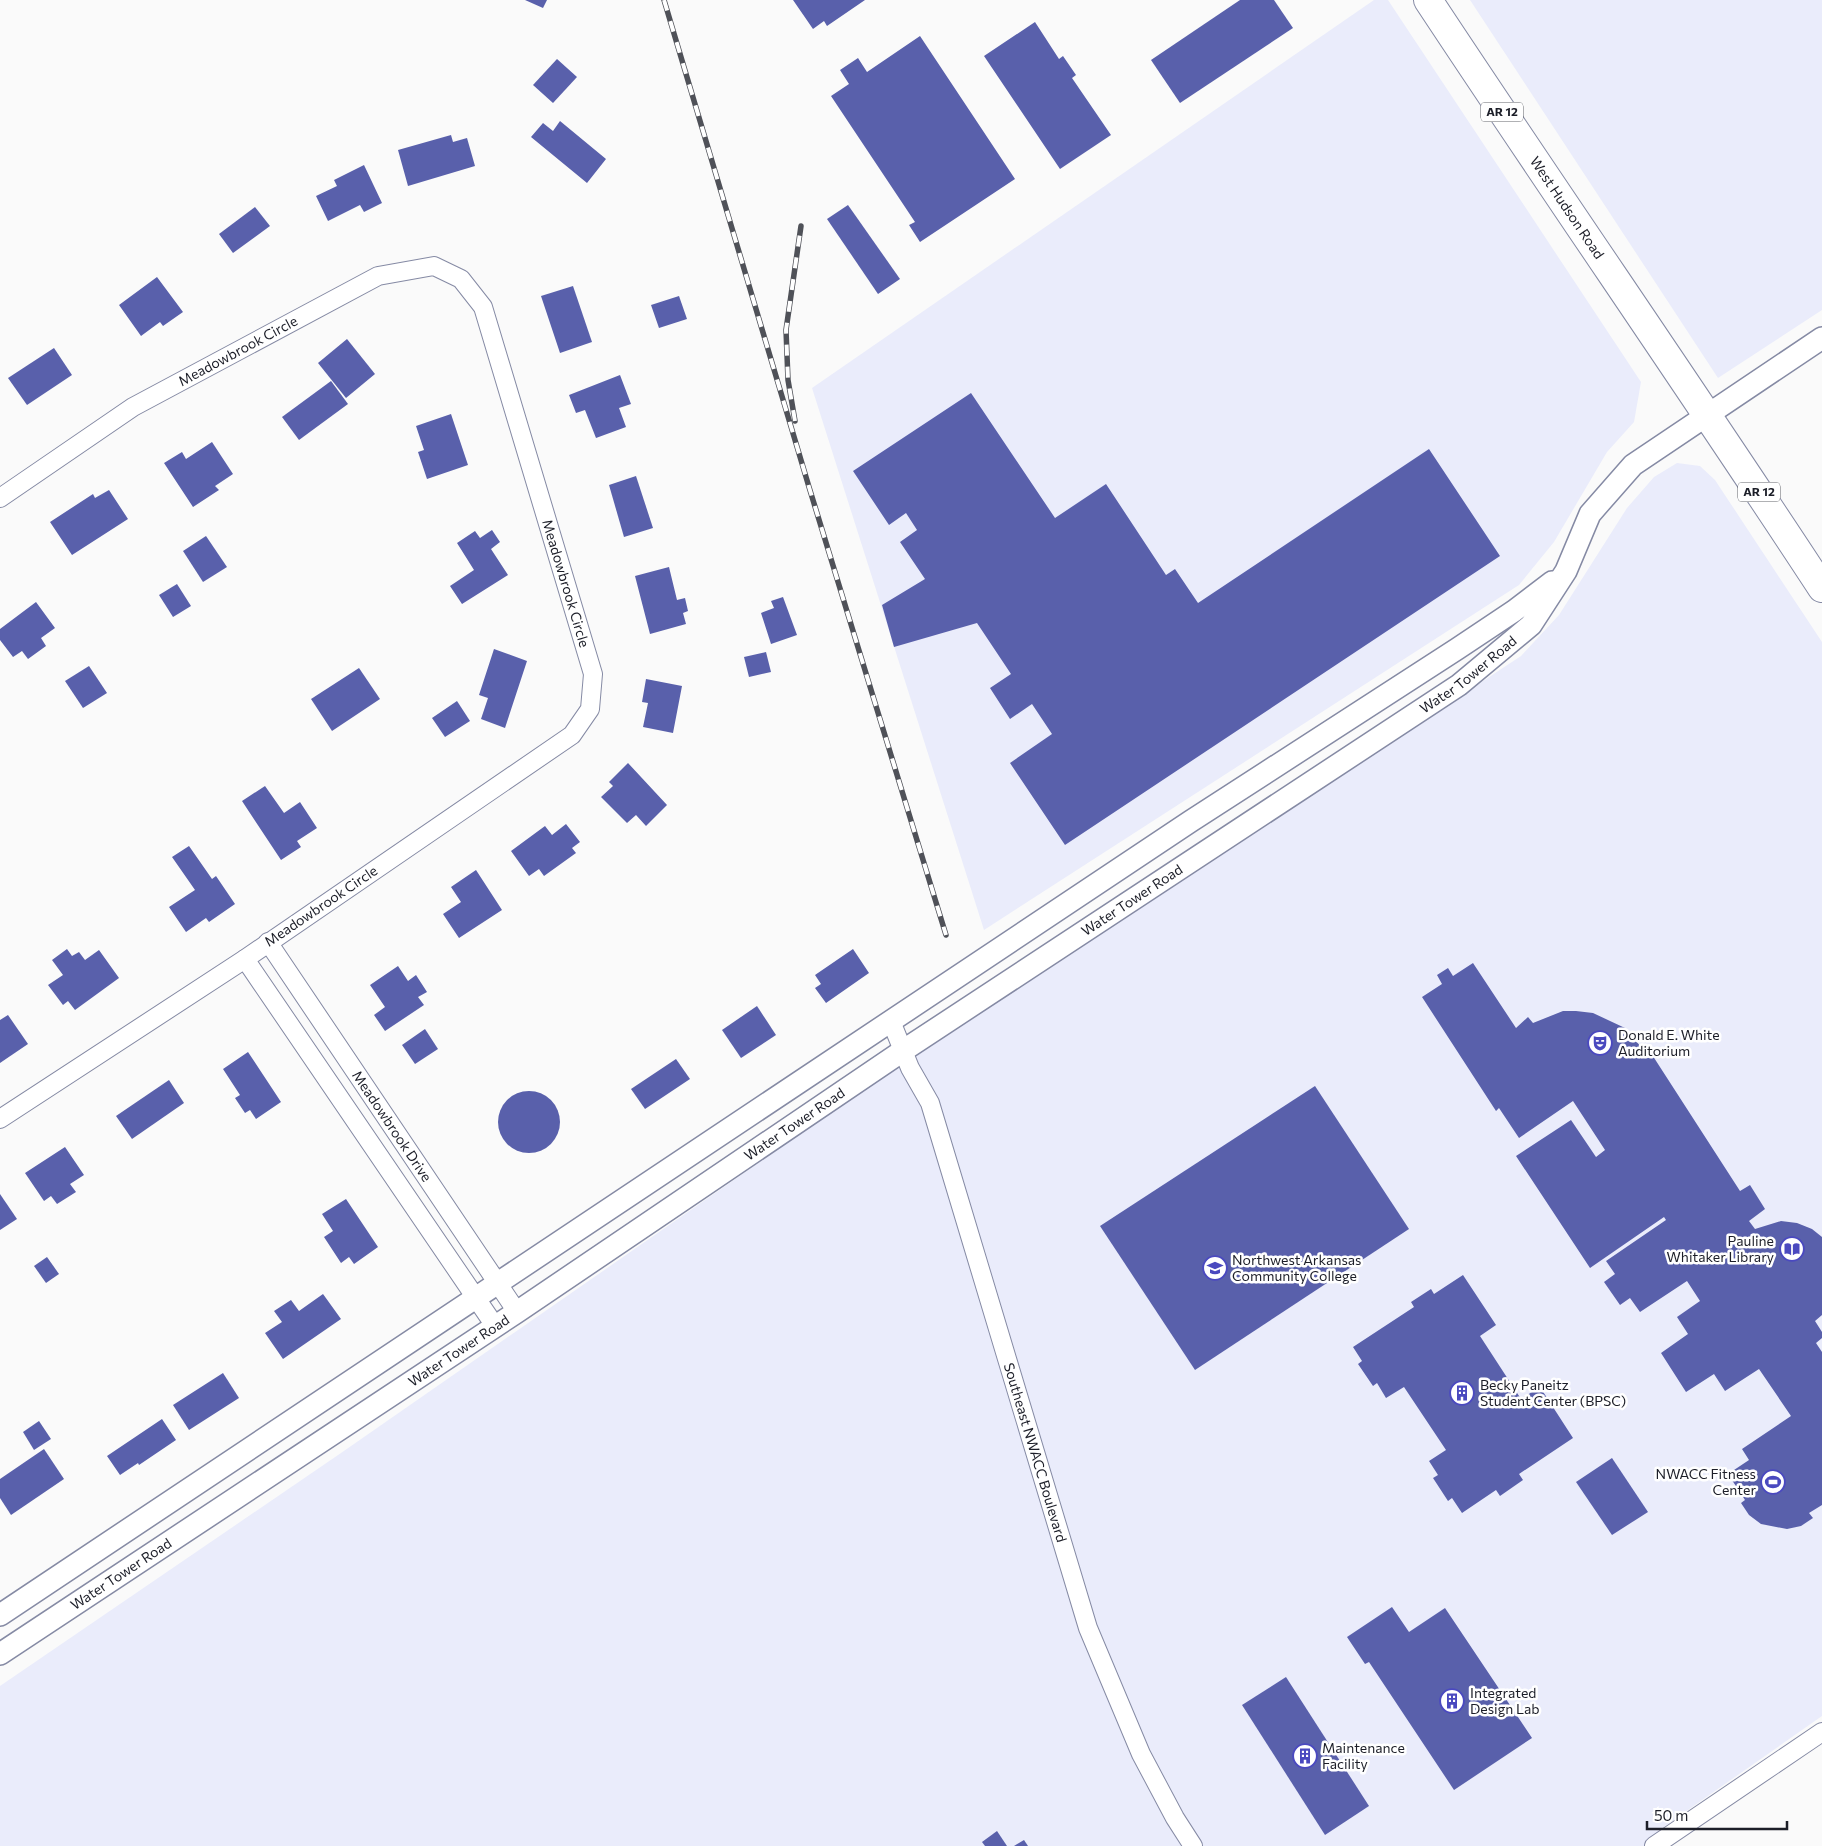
<svg xmlns="http://www.w3.org/2000/svg" width="1822" height="1846" viewBox="0 0 1822 1846" font-family="Commissioner,sans-serif">
  <style>
    .built { fill: #eaecfb }
    .building { fill: #5960ab }
    .lines { fill: none; stroke-linecap: round; stroke-linejoin: round }
    .minor-casing { stroke: #858aa4; stroke-width: 20 }
    .tertiary-casing { stroke: #858aa4; stroke-width: 24 }
    .trunk-casing { stroke: #858aa4; stroke-width: 30 }
    .minor { stroke: #fff; stroke-width: 18 }
    .tertiary { stroke: #fff; stroke-width: 21 }
    .trunk { stroke: #fff; stroke-width: 28 }
    .rail-casing { stroke: #4f5158; stroke-width: 5.5 }
    .rail { stroke: #fff; stroke-width: 4; stroke-dasharray: 11; stroke-linecap: butt }
    .labels { text-anchor: middle; stroke-width: 5; stroke-linejoin: round; paint-order: stroke }
    .shield { fill: #fff; stroke: #606268; stroke-width: 1 }
    .shield-label { font-size: 12px; font-weight: bold; fill: #1c1e28 }
    .street-label { font-size: 14px; fill: #1c1e28; stroke: #fff }
    .poi-label { font-size: 14px; fill: #1c1e28; stroke: #fff; text-anchor: start }
  </style>
  <rect width="100%" height="100%" fill="#fafafa"/>
  <g class="built">
    <path d="M 1374,0 L 1388,0 L 1641,382 L 1634,422 L 1607,452 L 1554,542 L 1519,585 L 984,930 L 812,388 Z"/>
    <path d="M 1470,0 L 1822,0 L 1822,310 L 1718,378 Z"/>
    <path d="M 1677,463 L 1700,466 L 1715,480 L 1822,642 L 1822,1716 L 1658,1831 L 1667,1846 L 0,1846 L 0,1686 L 341,1453 L 875,1082 L 1521,656 L 1559,615 L 1627,508 L 1654,477 Z"/>
  </g>
  <g class="building">
    <path d="M 525,0 L 547,0 L 543,8 Z"/>
    <path d="M 793,0 L 865,0 L 827,26 L 824,21 L 813,29 Z"/>
    <path d="M 1240,0 L 1274,0 L 1293,28 L 1180,103 L 1151,60 Z"/>
    <path d="M 1035,22 L 1059,59 L 1063,56 L 1076,75 L 1072,78 L 1111,135 L 1060,169 L 984,56 Z"/>
    <path d="M 920,36 L 1015,179 L 920,242 L 909,225 L 915,222 L 831,96 L 849,84 L 840,70 L 858,58 L 867,72 Z"/>
    <path d="M 557,59 L 577,77 L 553,103 L 533,85 Z"/>
    <path d="M 560,121 L 606,159 L 587,183 L 531,137 L 543,123 L 553,131 Z"/>
    <path d="M 451,135 L 453,142 L 467,138 L 475,166 L 408,186 L 398,150 Z"/>
    <path d="M 364,165 L 382,203 L 364,212 L 360,205 L 328,221 L 316,196 L 337,186 L 334,180 Z"/>
    <path d="M 848,205 L 900,279 L 878,294 L 827,219 Z"/>
    <path d="M 255,207 L 270,226 L 233,253 L 219,234 Z"/>
    <path d="M 157,277 L 183,312 L 163,326 L 160,322 L 141,336 L 119,305 Z"/>
    <path d="M 573,286 L 592,342 L 560,353 L 541,296 Z"/>
    <path d="M 679,296 L 687,319 L 659,328 L 651,305 Z"/>
    <path d="M 347,339 L 375,374 L 346,398 L 318,363 Z"/>
    <path d="M 54,348 L 72,375 L 27,405 L 8,378 Z"/>
    <path d="M 620,375 L 631,404 L 619,408 L 626,427 L 596,438 L 585,410 L 576,413 L 569,395 Z"/>
    <path d="M 331,381 L 348,404 L 299,440 L 282,417 Z"/>
    <path d="M 971,393 L 1055,518 L 1106,484 L 1166,575 L 1175,569 L 1198,603 L 1429,449 L 1500,556 L 1065,845 L 1010,763 L 1052,734 L 1032,704 L 1010,719 L 990,688 L 1011,674 L 977,623 L 894,647 L 882,605 L 925,579 L 900,542 L 917,530 L 906,513 L 889,525 L 853,471 Z"/>
    <path d="M 451,414 L 468,465 L 427,479 L 418,452 L 424,450 L 416,426 Z"/>
    <path d="M 212,442 L 233,474 L 215,486 L 219,490 L 193,507 L 164,463 L 182,452 L 186,459 Z"/>
    <path d="M 636,476 L 653,528 L 624,537 L 609,485 Z"/>
    <path d="M 109,490 L 128,519 L 72,555 L 50,522 L 93,494 L 95,498 Z"/>
    <path d="M 492,530 L 500,542 L 491,549 L 508,575 L 462,604 L 450,586 L 474,570 L 457,543 L 475,531 L 480,538 Z"/>
    <path d="M 206,536 L 227,567 L 203,582 L 183,551 Z"/>
    <path d="M 669,567 L 677,600 L 685,598 L 688,611 L 683,613 L 686,624 L 650,634 L 635,576 Z"/>
    <path d="M 177,584 L 191,606 L 173,617 L 159,595 Z"/>
    <path d="M 783,597 L 797,635 L 771,644 L 761,613 L 774,608 L 771,601 Z"/>
    <path d="M 36,602 L 55,628 L 41,638 L 46,646 L 28,659 L 22,651 L 13,657 L 0,640 L 0,629 Z"/>
    <path d="M 494,649 L 527,661 L 505,728 L 481,719 L 488,698 L 479,695 Z"/>
    <path d="M 766,652 L 771,672 L 749,677 L 744,657 Z"/>
    <path d="M 89,666 L 107,693 L 83,708 L 65,681 Z"/>
    <path d="M 359,668 L 380,699 L 332,731 L 311,699 Z"/>
    <path d="M 646,679 L 682,686 L 673,733 L 643,727 L 648,703 L 642,702 Z"/>
    <path d="M 457,701 L 470,721 L 445,737 L 432,718 Z"/>
    <path d="M 628,763 L 667,805 L 646,826 L 636,815 L 627,823 L 601,797 L 613,786 L 609,782 Z"/>
    <path d="M 265,786 L 284,813 L 300,802 L 317,828 L 297,841 L 301,847 L 281,860 L 242,801 Z"/>
    <path d="M 566,824 L 580,842 L 572,848 L 576,853 L 544,876 L 539,869 L 529,876 L 511,851 L 545,826 L 552,835 Z"/>
    <path d="M 189,846 L 212,879 L 216,876 L 235,904 L 209,922 L 206,918 L 186,932 L 169,907 L 195,890 L 172,857 Z"/>
    <path d="M 476,870 L 502,910 L 459,938 L 443,914 L 461,902 L 451,887 Z"/>
    <path d="M 67,949 L 72,956 L 79,952 L 85,960 L 99,950 L 119,978 L 75,1010 L 68,1001 L 63,1005 L 48,985 L 63,975 L 52,960 Z"/>
    <path d="M 853,949 L 869,973 L 826,1003 L 815,988 L 821,984 L 815,975 Z"/>
    <path d="M 1473,963 L 1516,1028 L 1528,1017 L 1533,1023 L 1563,1011 L 1576,1011 L 1593,1013 L 1625,1028 L 1646,1053 L 1649,1050 L 1740,1191 L 1750,1185 L 1765,1209 L 1749,1221 L 1755,1229 L 1781,1221 L 1797,1223 L 1812,1229 L 1822,1237 L 1822,1315 L 1815,1321 L 1822,1332 L 1822,1338 L 1816,1343 L 1822,1352 L 1822,1505 L 1809,1513 L 1813,1518 L 1801,1526 L 1787,1529 L 1761,1524 L 1749,1515 L 1741,1503 L 1745,1500 L 1728,1474 L 1749,1460 L 1742,1449 L 1791,1416 L 1759,1369 L 1725,1391 L 1714,1374 L 1686,1392 L 1661,1353 L 1688,1334 L 1677,1317 L 1700,1301 L 1687,1281 L 1640,1312 L 1630,1298 L 1620,1305 L 1604,1282 L 1615,1274 L 1606,1261 L 1666,1220 L 1664,1217 L 1590,1268 L 1516,1156 L 1571,1120 L 1596,1157 L 1605,1150 L 1573,1101 L 1519,1138 L 1499,1108 L 1496,1111 L 1422,997 L 1442,984 L 1437,975 L 1448,968 L 1453,976 Z"/>
    <path d="M 398,966 L 408,981 L 416,975 L 427,992 L 418,997 L 424,1005 L 385,1031 L 374,1015 L 385,1007 L 370,985 Z"/>
    <path d="M 757,1006 L 776,1035 L 741,1058 L 722,1030 Z"/>
    <path d="M 8,1015 L 28,1044 L 0,1063 L 0,1020 Z"/>
    <path d="M 425,1029 L 438,1049 L 415,1064 L 402,1045 Z"/>
    <path d="M 248,1052 L 281,1102 L 256,1119 L 250,1110 L 245,1113 L 235,1098 L 240,1095 L 223,1069 Z"/>
    <path d="M 676,1059 L 690,1079 L 645,1109 L 631,1089 Z"/>
    <path d="M 169,1080 L 184,1103 L 132,1139 L 116,1116 Z"/>
    <path d="M 1315,1086 L 1409,1229 L 1195,1370 L 1100,1226 Z"/>
    <circle cx="529" cy="1122" r="31"/>
    <path d="M 65,1147 L 84,1175 L 70,1184 L 76,1192 L 57,1204 L 51,1196 L 44,1201 L 25,1173 Z"/>
    <path d="M 0,1194 L 17,1219 L 0,1230 Z"/>
    <path d="M 346,1199 L 378,1247 L 354,1264 L 349,1257 L 341,1263 L 324,1237 L 333,1231 L 322,1214 Z"/>
    <path d="M 47,1257 L 59,1274 L 46,1283 L 34,1266 Z"/>
    <path d="M 1463,1275 L 1496,1325 L 1480,1336 L 1521,1399 L 1540,1387 L 1573,1438 L 1519,1474 L 1523,1480 L 1500,1496 L 1496,1490 L 1462,1513 L 1452,1498 L 1448,1501 L 1433,1478 L 1438,1475 L 1429,1461 L 1446,1450 L 1404,1387 L 1386,1398 L 1377,1383 L 1373,1386 L 1358,1364 L 1362,1361 L 1353,1347 L 1414,1307 L 1411,1302 L 1431,1289 L 1434,1294 Z"/>
    <path d="M 323,1294 L 341,1319 L 283,1359 L 265,1333 L 282,1322 L 274,1311 L 291,1300 L 299,1311 Z"/>
    <path d="M 223,1373 L 239,1398 L 189,1430 L 173,1405 Z"/>
    <path d="M 162,1419 L 176,1440 L 139,1465 L 138,1463 L 120,1475 L 107,1456 Z"/>
    <path d="M 39,1421 L 51,1439 L 34,1450 L 23,1432 Z"/>
    <path d="M 44,1449 L 64,1479 L 11,1515 L 0,1498 L 0,1479 Z"/>
    <path d="M 1612,1458 L 1648,1512 L 1612,1535 L 1576,1482 Z"/>
    <path d="M 1392,1607 L 1409,1632 L 1445,1608 L 1532,1738 L 1454,1790 L 1369,1662 L 1365,1664 L 1347,1637 Z"/>
    <path d="M 1286,1677 L 1369,1806 L 1325,1835 L 1242,1705 Z"/>
    <path d="M 997,1831 L 1007,1846 L 985,1846 L 982,1842 Z"/>
    <path d="M 1024,1840 L 1028,1846 L 1014,1846 Z"/>
  </g>
  <g class="lines">
    <g class="minor-casing">
      <g id="minor">
        <path id="s1" d="M 0,498 L 133,407 L 378,276 L 434,266 L 461,279 L 483,307 L 593,674 L 590,709 L 572,735 L 245,959 L 0,1119"/>
        <path id="s2" d="M 268,942 L 517,1312"/>
        <path d="M 245,959 L 495,1326"/>
        <path id="s3" d="M 891,1021 L 910,1068 L 930,1103 L 1088,1628 L 1141,1754 L 1175,1818 L 1193,1846"/>
        <path d="M 1654,1846 L 1822,1732"/>
      </g>
    </g>
    <g class="tertiary-casing">
      <g id="tertiary">
        <path d="M 0,1615 L 1191,821 L 1457,649 L 1514,611 L 1552,582"/>
        <path id="s4" d="M 0,1654 L 517,1312 L 904,1050 L 1459,685 L 1531,625 L 1566,571 L 1590,514 L 1633,465 L 1822,338"/>
      </g>
    </g>
    <g class="trunk-casing">
      <g id="trunk">
        <path id="s5" d="M 1428,0 C 1558,197 1693,391 1822,588"/>
      </g>
    </g>
    <use href="#minor" class="minor"/>
    <use href="#tertiary" class="tertiary"/>
    <use href="#trunk" class="trunk"/>
    <g class="rail-casing">
      <g id="rail">
        <path d="M 664,0 L 809,487 L 946,935"/>
        <path d="M 795,421 L 788,380 L 786,330 L 801,226"/>
      </g>
    </g>
    <use href="#rail" class="rail"/>
  </g>
  <defs>
    <g id="theatre-ring" transform="scale(1.25)"><circle r="9.5" fill="#fff" stroke="#4a49bf" stroke-width="1.5"/><path d="M-5-5.5Q0-4 5-5.5V0Q5 5 0 6Q-5 5-5 0ZM-3.3-2.5H-1v1.5H-3.3ZM1-2.5H3.3v1.5H1ZM-2.8 1Q0 5.5 2.8 1Z" fill="#4a49bf"/></g>
    <g id="library-ring" transform="scale(1.25)"><circle r="9.5" fill="#fff" stroke="#4a49bf" stroke-width="1.5"/><path d="M-6-4Q-3-5.5-.7-3.5V5Q-3 3-6 4ZM6-4Q3-5.5 .7-3.5V5Q3 3 6 4Z" fill="#4a49bf"/></g>
    <g id="university-ring" transform="scale(1.25)"><circle r="9.5" fill="#fff" stroke="#4a49bf" stroke-width="1.5"/><path d="M0-5L7-2L0 1L-7-2ZM-4 1L0 2.5L4 1V4Q0 6-4 4Z" fill="#4a49bf"/></g>
    <g id="building-ring" transform="scale(1.25)"><circle r="9.5" fill="#fff" stroke="#4a49bf" stroke-width="1.5"/><path d="M-4-6H4V6H1V3H-1V6H-4ZM-2.5-4.3h1.7v1.8h-1.7ZM.8-4.3h1.7v1.8H.8ZM-2.5-1h1.7V.8h-1.7ZM.8-1h1.7V.8H.8Z" fill="#4a49bf"/></g>
    <g id="stadium-ring" transform="scale(1.25)"><circle r="9.5" fill="#fff" stroke="#4a49bf" stroke-width="1.5"/><path d="M0-5a6.5 5 0 1 0 0 10a6.5 5 0 1 0 0-10ZM-3.5-1.8h7v3.6h-7Z" fill="#4a49bf"/></g>
  </defs>
  <g fill-rule="evenodd">
    <use href="#theatre-ring" x="1600" y="1043"/>
    <use href="#library-ring" x="1792" y="1249"/>
    <use href="#university-ring" x="1215" y="1268"/>
    <use href="#building-ring" x="1462" y="1393"/>
    <use href="#stadium-ring" x="1773" y="1482"/>
    <use href="#building-ring" x="1452" y="1701"/>
    <use href="#building-ring" x="1305" y="1756"/>
  </g>
  <g class="labels">
    <g class="shield">
      <rect x="1481" y="102.5" width="42" height="19" rx="4"/>
      <rect x="1738" y="482.5" width="42" height="19" rx="4"/>
    </g>
    <g class="shield-label">
      <text x="1502" y="116">AR 12</text>
      <text x="1759" y="496">AR 12</text>
    </g>
    <g class="street-label">
      <text dy="5" stroke="none"><textPath href="#s5" startOffset="250">West Hudson Road</textPath></text>
      <text dy="5" stroke="none"><textPath href="#s1" startOffset="280">Meadowbrook Circle</textPath></text>
      <text dy="5" stroke="none"><textPath href="#s1" startOffset="850">Meadowbrook Circle</textPath></text>
      <text dy="5" stroke="none"><textPath href="#s4" startOffset="1765">Water Tower Road</textPath></text>
      <text dy="5" stroke="none"><textPath href="#s4" startOffset="1360">Water Tower Road</textPath></text>
      <text transform="translate(321 906) rotate(-34)" y="5">Meadowbrook Circle</text>
      <text dy="5" stroke="none"><textPath href="#s4" startOffset="955">Water Tower Road</textPath></text>
      <text dy="5" stroke="none"><textPath href="#s2" startOffset="222">Meadowbrook Drive</textPath></text>
      <text dy="5" stroke="none"><textPath href="#s4" startOffset="550">Water Tower Road</textPath></text>
      <text dy="5" stroke="none"><textPath href="#s3" startOffset="456">Southeast NWACC Boulevard</textPath></text>
      <text dy="5" stroke="none"><textPath href="#s4" startOffset="145">Water Tower Road</textPath></text>
    </g>
    <g class="poi-label">
      <text x="1618" y="1040">Donald E. White<tspan x="1618" dy="16">Auditorium</tspan></text>
      <text x="1774" y="1246" text-anchor="end">Pauline<tspan x="1774" dy="16">Whitaker Library</tspan></text>
      <text x="1232" y="1265">Northwest Arkansas<tspan x="1232" dy="16">Community College</tspan></text>
      <text x="1480" y="1390">Becky Paneitz<tspan x="1480" dy="16">Student Center (BPSC)</tspan></text>
      <text x="1756" y="1479" text-anchor="end">NWACC Fitness<tspan x="1756" dy="16">Center</tspan></text>
      <text x="1470" y="1698">Integrated<tspan x="1470" dy="16">Design Lab</tspan></text>
      <text x="1322" y="1753">Maintenance<tspan x="1322" dy="16">Facility</tspan></text>
    </g>
  </g>
  <path d="M1647 1821v8h140v-8" fill="none" stroke="#1c1e28" stroke-width="2.5"/>
  <text x="1654" y="1821" font-size="15" fill="#1c1e28" stroke="#ffffff" stroke-width="4" paint-order="stroke">50 m</text>
</svg>
